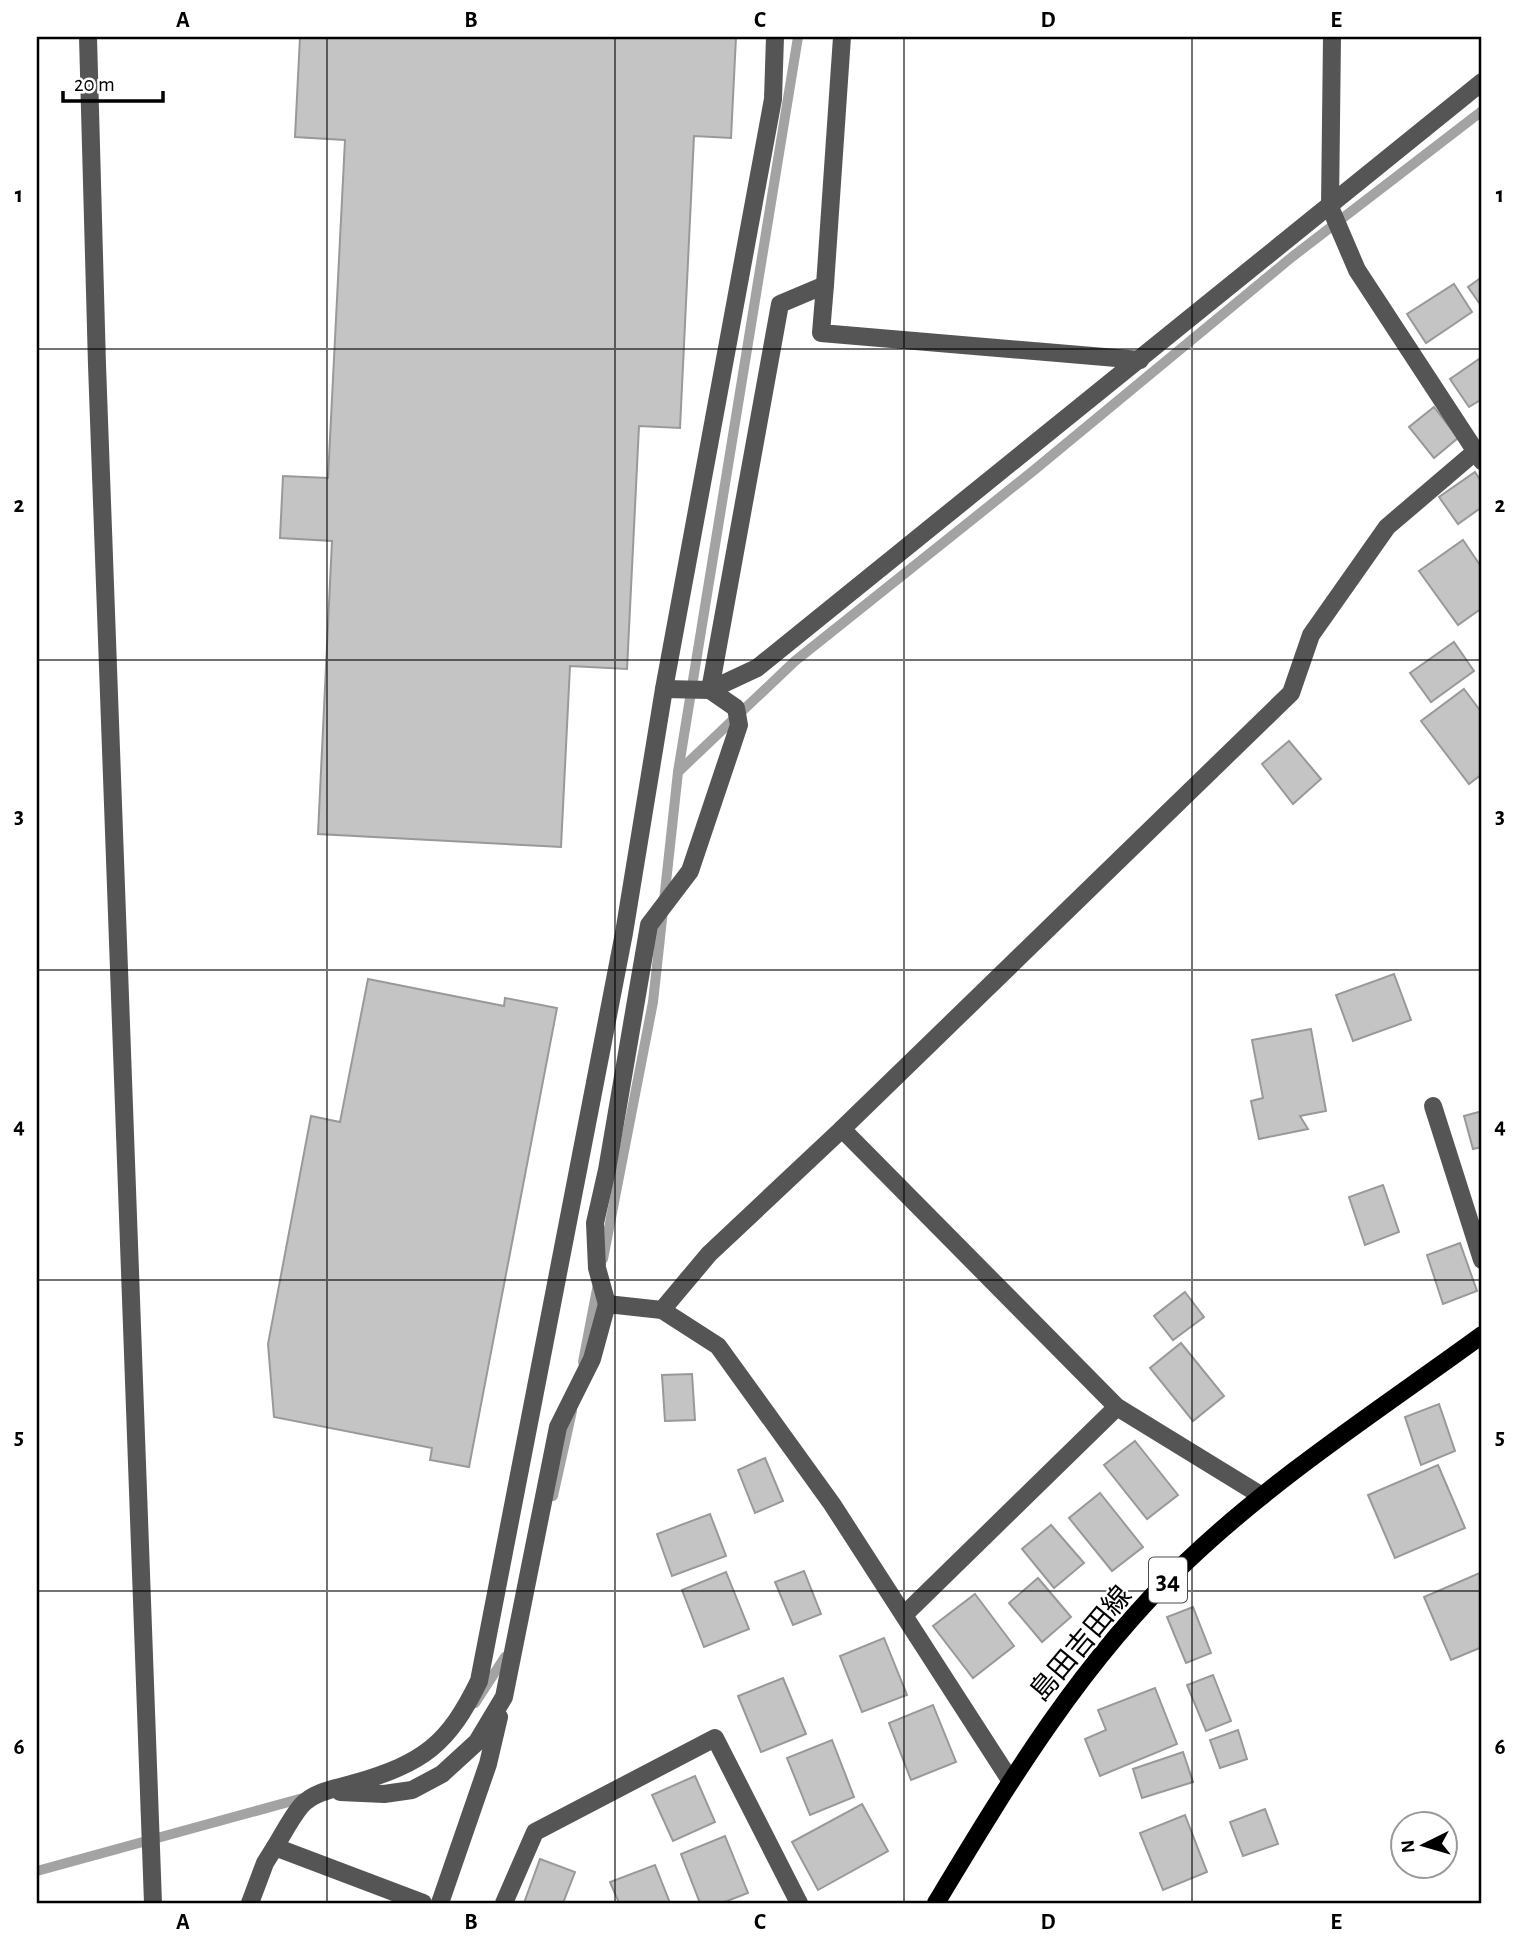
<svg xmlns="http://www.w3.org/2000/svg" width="1519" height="1940" viewBox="0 0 1519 1940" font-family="'Alegreya Sans','Noto Sans JP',sans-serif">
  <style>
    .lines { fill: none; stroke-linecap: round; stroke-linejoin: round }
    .stream { stroke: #a3a3a3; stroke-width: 10 }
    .building { fill: #c4c4c4; stroke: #999; stroke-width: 2 }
    .minor { stroke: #555; stroke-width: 18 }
    .major { stroke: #000; stroke-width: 18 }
    .grid { fill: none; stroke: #000; stroke-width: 2; stroke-opacity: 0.55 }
    .labels { text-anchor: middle; stroke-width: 5; stroke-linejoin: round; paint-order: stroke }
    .shield { fill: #fff; stroke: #4c4c4c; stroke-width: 2 }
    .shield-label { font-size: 26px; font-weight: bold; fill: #000 }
    .street-label { font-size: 28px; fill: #000; stroke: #fff }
    .neatline { fill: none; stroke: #000; stroke-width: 2.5 }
    .grid-label { font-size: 23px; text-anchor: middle; font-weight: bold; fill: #000 }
  </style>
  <rect width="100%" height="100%" fill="#fff"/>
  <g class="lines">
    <g class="stream">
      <path d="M 678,772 L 795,661 L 1033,471 L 1292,257 L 1482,111"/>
      <path d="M 603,1259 L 653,1002 L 678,772 L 798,37"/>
      <path d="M 583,1362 L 598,1284"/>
      <path d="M 553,1496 L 572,1411"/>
      <path d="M 475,1703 L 505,1657"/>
      <path d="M 37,1871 L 303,1798"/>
    </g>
  </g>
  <g class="building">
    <path d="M 300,37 L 736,37 L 731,138 L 694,136 L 680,428 L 639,426 L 627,669 L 570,666 L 561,847 L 318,834 L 332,541 L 280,538 L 283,476 L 328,478 L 345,140 L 295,137 Z"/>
    <path d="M 1482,277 L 1482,307 L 1468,287 Z"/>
    <path d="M 1454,284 L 1472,312 L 1426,343 L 1407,314 Z"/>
    <path d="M 1482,357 L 1482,399 L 1469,407 L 1450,379 Z"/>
    <path d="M 1434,407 L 1458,438 L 1434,458 L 1409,427 Z"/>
    <path d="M 1475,472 L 1482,483 L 1482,507 L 1458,524 L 1439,497 Z"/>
    <path d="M 1463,540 L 1482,568 L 1482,608 L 1458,625 L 1419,571 Z"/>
    <path d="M 1454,642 L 1474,671 L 1431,702 L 1410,673 Z"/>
    <path d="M 1464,689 L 1482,713 L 1482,774 L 1469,784 L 1421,721 Z"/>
    <path d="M 1289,741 L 1321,779 L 1293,804 L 1262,764 Z"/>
    <path d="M 1394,974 L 1411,1020 L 1353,1041 L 1336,995 Z"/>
    <path d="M 368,979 L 504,1006 L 505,998 L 557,1008 L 469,1467 L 430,1460 L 432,1448 L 274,1417 L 268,1344 L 311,1116 L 340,1122 Z"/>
    <path d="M 1311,1029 L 1326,1111 L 1300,1116 L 1308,1129 L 1259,1139 L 1251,1101 L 1263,1098 L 1252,1040 Z"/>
    <path d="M 1482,1111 L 1482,1147 L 1473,1149 L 1464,1116 Z"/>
    <path d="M 1383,1185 L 1399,1232 L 1365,1245 L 1349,1197 Z"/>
    <path d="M 1460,1243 L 1477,1291 L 1443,1304 L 1427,1255 Z"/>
    <path d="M 1185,1292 L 1204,1317 L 1173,1340 L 1154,1316 Z"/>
    <path d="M 1181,1343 L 1224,1396 L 1193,1421 L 1150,1368 Z"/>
    <path d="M 692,1374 L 695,1420 L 665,1421 L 662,1375 Z"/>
    <path d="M 1439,1404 L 1455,1451 L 1421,1465 L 1405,1417 Z"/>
    <path d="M 1135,1441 L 1178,1495 L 1147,1519 L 1104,1465 Z"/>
    <path d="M 765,1458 L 783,1501 L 755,1513 L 738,1470 Z"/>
    <path d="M 1438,1465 L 1465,1528 L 1395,1558 L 1368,1495 Z"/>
    <path d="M 1100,1493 L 1143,1547 L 1112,1571 L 1069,1518 Z"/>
    <path d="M 710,1514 L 726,1556 L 672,1576 L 657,1534 Z"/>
    <path d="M 1051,1525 L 1084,1563 L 1054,1588 L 1022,1549 Z"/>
    <path d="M 804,1571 L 821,1614 L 793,1625 L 775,1582 Z"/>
    <path d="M 726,1572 L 749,1629 L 704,1647 L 682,1590 Z"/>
    <path d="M 1482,1572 L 1482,1647 L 1451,1660 L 1424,1597 Z"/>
    <path d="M 1038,1578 L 1071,1617 L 1042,1642 L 1009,1603 Z"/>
    <path d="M 975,1594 L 1014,1646 L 973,1678 L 933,1626 Z"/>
    <path d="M 1193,1607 L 1211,1653 L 1186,1663 L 1167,1617 Z"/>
    <path d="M 884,1638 L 907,1695 L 862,1712 L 840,1656 Z"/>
    <path d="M 1213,1675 L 1231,1721 L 1206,1731 L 1187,1685 Z"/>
    <path d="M 783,1678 L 806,1734 L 761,1752 L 738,1696 Z"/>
    <path d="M 1155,1688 L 1177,1744 L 1100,1776 L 1085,1739 L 1106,1730 L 1098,1710 Z"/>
    <path d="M 933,1705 L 956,1762 L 911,1780 L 889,1723 Z"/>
    <path d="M 1238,1730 L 1247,1759 L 1220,1768 L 1210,1740 Z"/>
    <path d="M 832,1740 L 854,1797 L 810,1815 L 787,1758 Z"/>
    <path d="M 1183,1752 L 1193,1782 L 1142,1798 L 1133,1769 Z"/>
    <path d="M 695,1776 L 715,1822 L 673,1841 L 652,1795 Z"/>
    <path d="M 862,1804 L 888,1851 L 818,1890 L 792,1842 Z"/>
    <path d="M 1265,1809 L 1278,1844 L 1243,1856 L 1230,1822 Z"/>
    <path d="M 1185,1815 L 1207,1872 L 1163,1890 L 1140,1833 Z"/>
    <path d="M 725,1836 L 748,1893 L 722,1903 L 700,1903 L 681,1854 Z"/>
    <path d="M 540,1859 L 575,1872 L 563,1903 L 524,1903 Z"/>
    <path d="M 655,1865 L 670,1903 L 619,1903 L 610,1882 Z"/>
  </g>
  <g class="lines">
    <g class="minor">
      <path d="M 88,37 L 97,365 L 153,1903"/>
      <path d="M 1332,37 L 1330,207 L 1357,270 L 1482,461"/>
      <path d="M 825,285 L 842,37"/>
      <path d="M 664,689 L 710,690 L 780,304 L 825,285 L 821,333 L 1140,360"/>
      <path d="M 710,690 L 757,668 L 1482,82"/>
      <path d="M 1433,1106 L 1482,1260"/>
      <path d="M 842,1129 L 1291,693 L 1311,635 L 1387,527 L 1476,451"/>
      <path d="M 607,1304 L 597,1268 L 595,1223 L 607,1170 L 649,925 L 690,871 L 739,725 L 736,708 L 710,690"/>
      <path d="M 662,1310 L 709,1254 L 842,1129 L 1117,1407 L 1262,1496"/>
      <path d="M 904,1615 L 1117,1407"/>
      <path d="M 340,1792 L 384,1794 L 412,1790 L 442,1774 L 477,1742 L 504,1697 L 558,1427 L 592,1359 L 607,1304 L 662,1310 L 718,1346 L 832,1504 L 1010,1780"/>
      <path d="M 275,1847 C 283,1834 291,1818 301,1806 C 314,1791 338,1788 355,1783 C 423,1763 448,1745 479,1681 L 624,933 L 664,689 L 773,99 L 775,37"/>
      <path d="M 250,1903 L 265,1863 L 275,1847 L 423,1903"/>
      <path d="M 440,1903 L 488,1764 L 499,1717"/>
      <path d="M 504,1903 L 535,1832 L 715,1738 L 799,1903"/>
    </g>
    <path class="major" d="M 936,1903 C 1009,1782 1081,1662 1185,1563 C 1275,1477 1382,1408 1482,1335"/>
  </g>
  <path class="grid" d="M 327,37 L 327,1903M 615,37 L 615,1903M 904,37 L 904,1903M 1192,37 L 1192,1903M 37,349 L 1482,349M 37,660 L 1482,660M 37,970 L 1482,970M 37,1280 L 1482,1280M 37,1591 L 1482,1591"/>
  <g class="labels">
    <rect class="shield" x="1149" y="1557.5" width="38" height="45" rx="5"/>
    <g class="shield-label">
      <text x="1168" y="1589">34</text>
    </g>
    <g class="street-label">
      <text transform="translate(1080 1643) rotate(-50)" y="10">島田吉田線</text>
    </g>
  </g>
  <rect width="1519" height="1940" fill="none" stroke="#ffffff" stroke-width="77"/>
  <g transform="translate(1424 1845) rotate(265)"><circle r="33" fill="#ffffff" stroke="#999999" stroke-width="2"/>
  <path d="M0-5L12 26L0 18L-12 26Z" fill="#000000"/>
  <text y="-10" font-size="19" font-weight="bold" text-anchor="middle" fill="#000000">N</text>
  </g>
  <path d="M63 91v10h100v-10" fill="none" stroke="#000000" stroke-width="3.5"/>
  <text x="74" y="91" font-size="21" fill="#000000" stroke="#ffffff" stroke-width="5" paint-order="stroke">20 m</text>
  <rect x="38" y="38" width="1442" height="1864" class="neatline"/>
  <g class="grid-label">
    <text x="183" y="27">A</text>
    <text x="471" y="27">B</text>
    <text x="760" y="27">C</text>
    <text x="1048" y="27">D</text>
    <text x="1336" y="27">E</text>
    <text x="19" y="202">1</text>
    <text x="1500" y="202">1</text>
    <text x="19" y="512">2</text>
    <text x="1500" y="512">2</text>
    <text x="19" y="823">3</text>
    <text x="1500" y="823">3</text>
    <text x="19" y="1133">4</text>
    <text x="1500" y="1133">4</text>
    <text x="19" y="1444">5</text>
    <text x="1500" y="1444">5</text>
    <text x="19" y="1754">6</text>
    <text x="1500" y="1754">6</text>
    <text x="183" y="1929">A</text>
    <text x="471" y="1929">B</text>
    <text x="760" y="1929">C</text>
    <text x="1048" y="1929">D</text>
    <text x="1336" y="1929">E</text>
  </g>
</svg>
